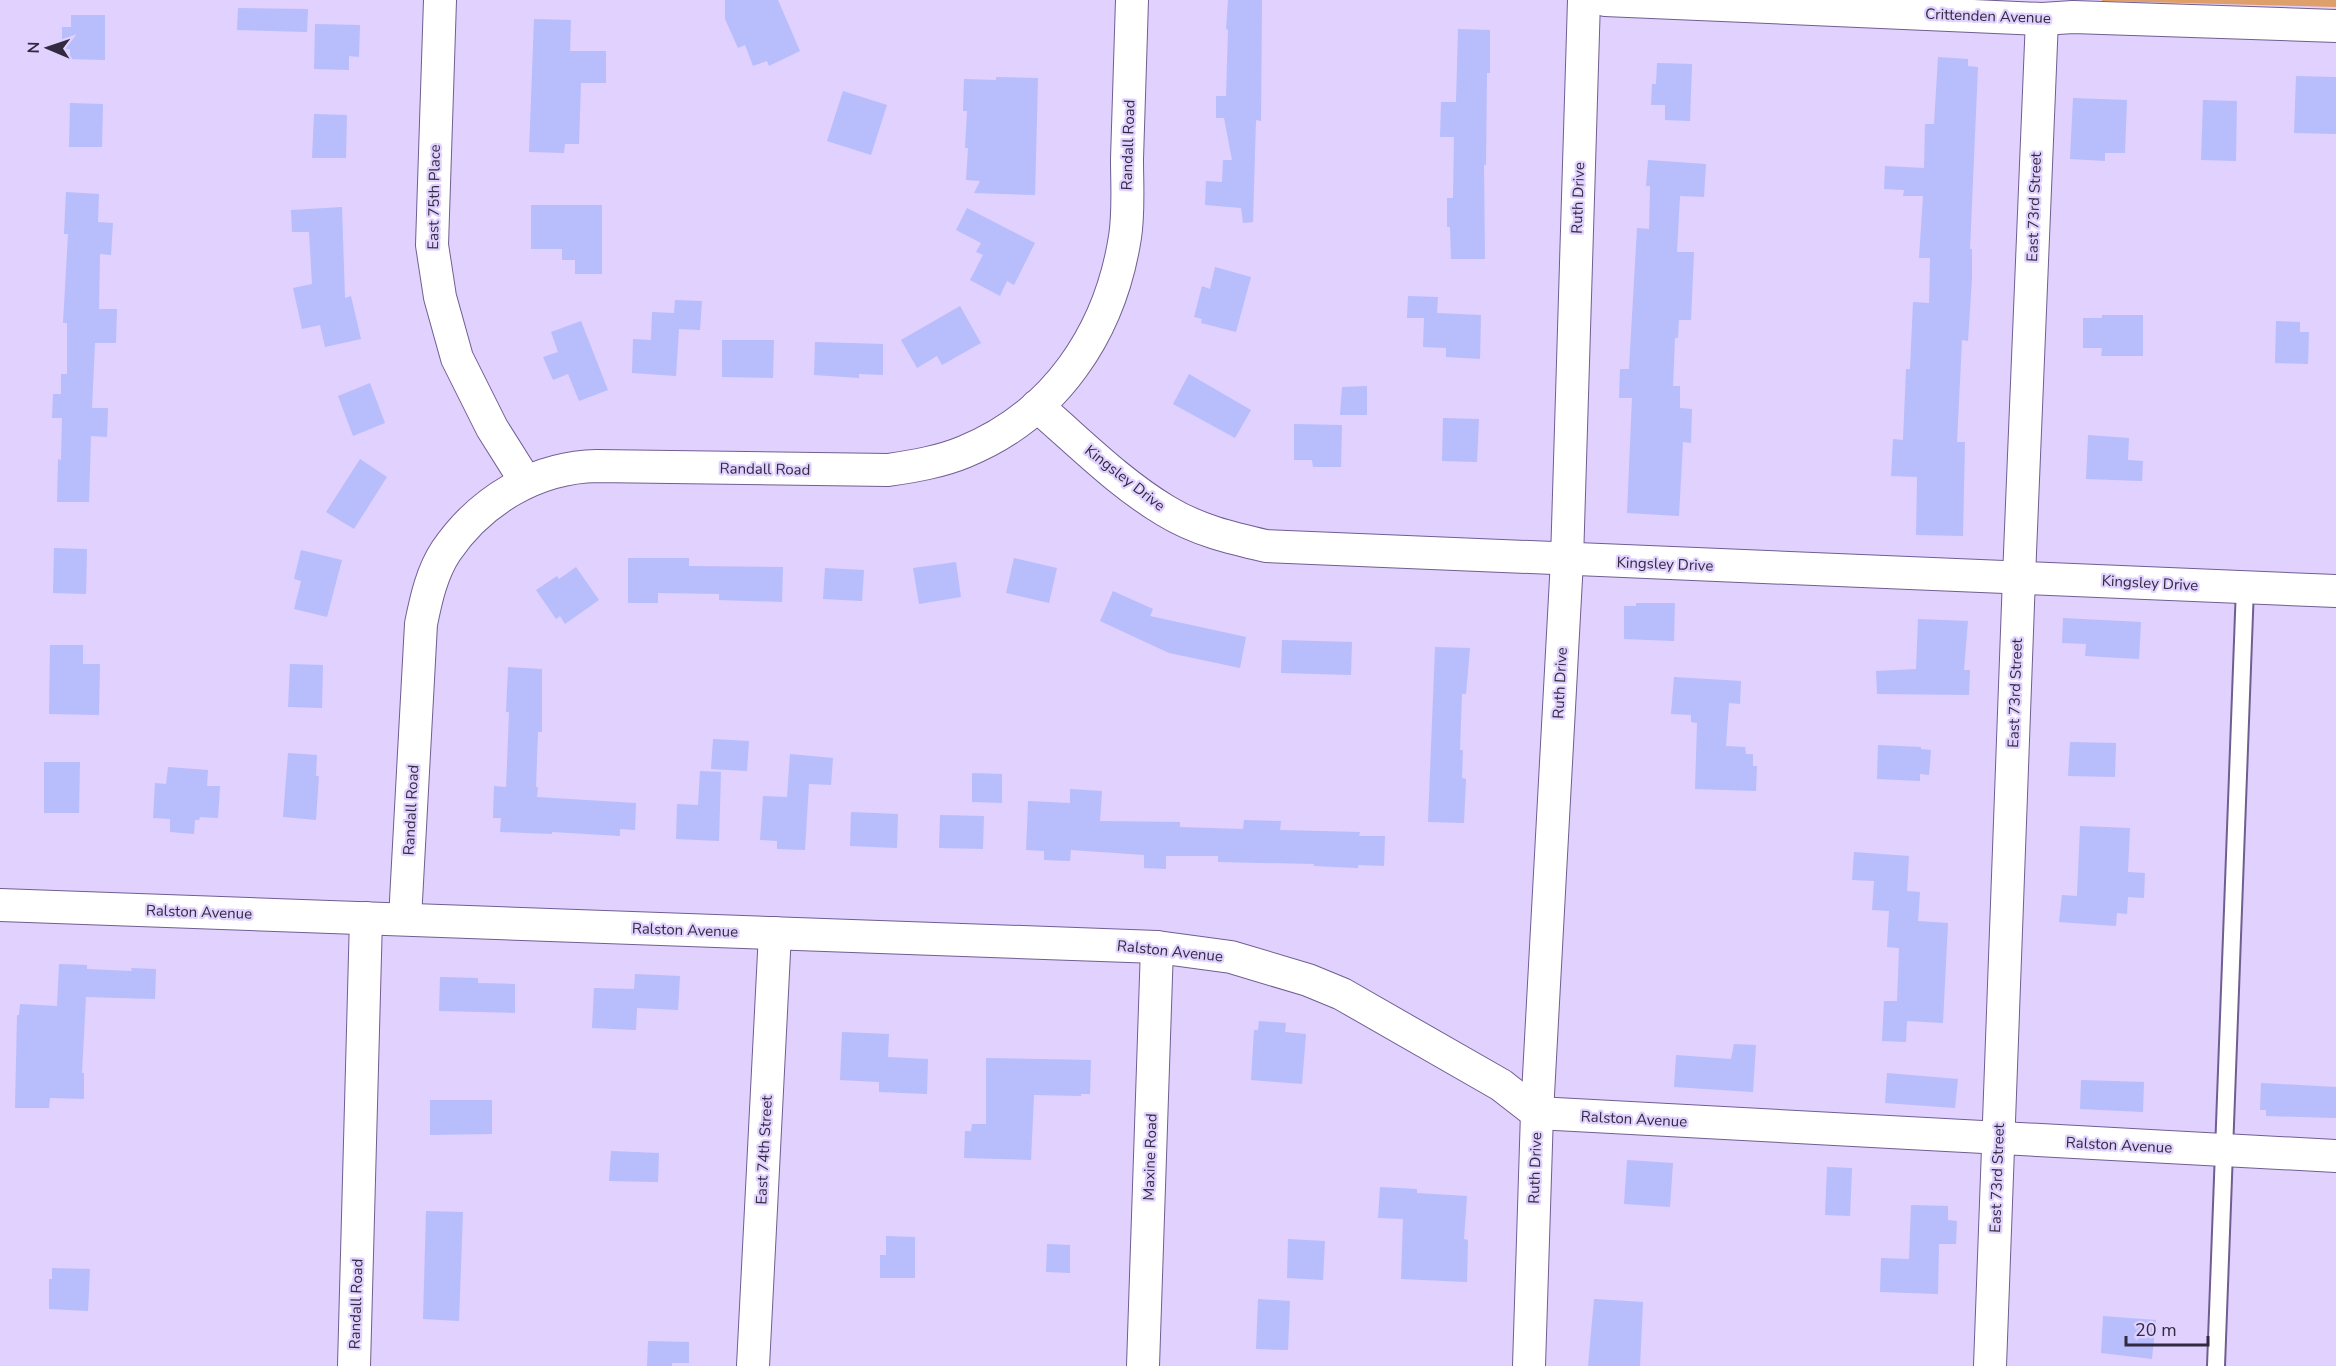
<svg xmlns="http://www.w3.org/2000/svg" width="2336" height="1366" viewBox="0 0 2336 1366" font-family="'Nunito Sans',sans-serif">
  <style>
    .green { fill: #df9f6a }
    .building { fill: #b8bdfc }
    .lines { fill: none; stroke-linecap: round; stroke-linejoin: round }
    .lane-casing { stroke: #705e90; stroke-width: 20 }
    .street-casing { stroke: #705e90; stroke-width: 34 }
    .lane { stroke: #fff; stroke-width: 16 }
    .street { stroke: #fff; stroke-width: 32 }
    .labels { text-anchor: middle; stroke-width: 4.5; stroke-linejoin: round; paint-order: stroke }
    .street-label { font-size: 15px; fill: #322a40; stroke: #e0d1ff }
  </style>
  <rect width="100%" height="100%" fill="#e0d1ff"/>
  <path class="green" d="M 2102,0 L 2336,0 L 2336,7 L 2102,1 Z"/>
  <g class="building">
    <path d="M 725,0 L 778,0 L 800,51 L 769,66 L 767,61 L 753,66 L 745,45 L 738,48 L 725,19 Z"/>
    <path d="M 1228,0 L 1262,0 L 1261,121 L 1256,120 L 1253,222 L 1243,223 L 1241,208 L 1205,205 L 1206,181 L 1222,182 L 1223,160 L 1232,160 L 1224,118 L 1216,118 L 1216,96 L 1226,96 L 1228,30 L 1226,29 Z"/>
    <path d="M 238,8 L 308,9 L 307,32 L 237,30 Z"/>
    <path d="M 71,15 L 105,15 L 105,60 L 70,59 L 70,49 L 62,49 L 62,27 L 71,27 Z"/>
    <path d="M 534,19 L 571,20 L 570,51 L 606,51 L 606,83 L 581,83 L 579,144 L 565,144 L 564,153 L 529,152 Z"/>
    <path d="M 315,24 L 360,25 L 359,57 L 349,56 L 349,70 L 314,69 Z"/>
    <path d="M 1458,29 L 1490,30 L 1490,73 L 1487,73 L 1486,165 L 1484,165 L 1485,259 L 1451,259 L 1450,227 L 1447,227 L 1447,198 L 1453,198 L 1454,137 L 1440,137 L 1441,102 L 1456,102 Z"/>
    <path d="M 1938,57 L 1968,59 L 1968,66 L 1978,67 L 1970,249 L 1972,249 L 1972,278 L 1968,341 L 1962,340 L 1957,442 L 1965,442 L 1963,536 L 1916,535 L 1917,477 L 1891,476 L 1893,439 L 1903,440 L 1906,369 L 1910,369 L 1913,302 L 1929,303 L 1930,258 L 1919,258 L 1923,196 L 1903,196 L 1904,190 L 1884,189 L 1885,166 L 1924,168 L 1925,124 L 1934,124 Z"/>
    <path d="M 1657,63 L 1692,64 L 1690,121 L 1665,120 L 1665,105 L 1651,105 L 1652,84 L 1656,84 Z"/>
    <path d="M 2296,76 L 2336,77 L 2336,134 L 2294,133 Z"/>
    <path d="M 996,77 L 1038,78 L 1035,195 L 974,193 L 980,181 L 966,180 L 968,148 L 965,148 L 967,111 L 963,111 L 964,79 L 996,80 Z"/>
    <path d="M 843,91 L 887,105 L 871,155 L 827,141 Z"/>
    <path d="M 2073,98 L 2127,100 L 2125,153 L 2105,153 L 2105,161 L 2070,159 Z"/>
    <path d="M 2203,100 L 2237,101 L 2236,161 L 2201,160 Z"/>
    <path d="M 70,103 L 103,104 L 102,147 L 69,147 Z"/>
    <path d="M 314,114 L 347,115 L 346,158 L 312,158 Z"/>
    <path d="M 1648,160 L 1706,164 L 1704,197 L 1680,196 L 1677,252 L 1694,252 L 1691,320 L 1679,320 L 1678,338 L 1675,338 L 1673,386 L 1680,386 L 1680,408 L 1692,409 L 1691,443 L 1683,442 L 1679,516 L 1627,513 L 1632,398 L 1619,398 L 1620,369 L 1629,369 L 1637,228 L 1649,229 L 1650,186 L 1646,186 Z"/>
    <path d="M 66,192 L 99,194 L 98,222 L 113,223 L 111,255 L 100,254 L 99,309 L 117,309 L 116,343 L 95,343 L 92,408 L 108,408 L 107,437 L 91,436 L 89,502 L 57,502 L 58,459 L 61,460 L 62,418 L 52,418 L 53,394 L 61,394 L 61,374 L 67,374 L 67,323 L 63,323 L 68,234 L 64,234 Z"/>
    <path d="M 531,205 L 602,205 L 602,274 L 575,274 L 575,260 L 562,260 L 562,249 L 531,249 Z"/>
    <path d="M 342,207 L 345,298 L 351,296 L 361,339 L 325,347 L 320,325 L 302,329 L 293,288 L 312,284 L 309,232 L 292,232 L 291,210 Z"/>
    <path d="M 967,208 L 1035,243 L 1014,285 L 1007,281 L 1000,296 L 970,280 L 983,255 L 976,252 L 981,243 L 956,230 Z"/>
    <path d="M 1215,267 L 1251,277 L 1236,332 L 1201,323 L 1202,319 L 1194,317 L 1202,286 L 1210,289 Z"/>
    <path d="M 1408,296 L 1438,297 L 1437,313 L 1481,315 L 1480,359 L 1446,357 L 1446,348 L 1423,347 L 1424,318 L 1407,318 Z"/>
    <path d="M 675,300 L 702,301 L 700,330 L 679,329 L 676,376 L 632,373 L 633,339 L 651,340 L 652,312 L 674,313 Z"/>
    <path d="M 960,306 L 981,343 L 942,365 L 937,356 L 917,368 L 901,340 Z"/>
    <path d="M 2102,315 L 2143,315 L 2143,356 L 2101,356 L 2102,348 L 2083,348 L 2083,318 L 2102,318 Z"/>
    <path d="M 581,321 L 608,390 L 579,401 L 568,374 L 553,380 L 543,357 L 558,352 L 551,332 Z"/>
    <path d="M 2276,321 L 2300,322 L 2300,332 L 2309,332 L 2308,364 L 2275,363 Z"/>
    <path d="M 722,340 L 774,340 L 773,378 L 722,377 Z"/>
    <path d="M 815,342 L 883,344 L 883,375 L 859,374 L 859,378 L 814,375 Z"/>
    <path d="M 1189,374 L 1251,410 L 1235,438 L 1173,404 Z"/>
    <path d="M 370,383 L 385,423 L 353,436 L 338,396 Z"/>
    <path d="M 1367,386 L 1367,415 L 1340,415 L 1342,387 Z"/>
    <path d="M 1443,418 L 1479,419 L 1477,462 L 1442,461 Z"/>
    <path d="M 1294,424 L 1342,425 L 1341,467 L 1313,467 L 1312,460 L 1294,460 Z"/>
    <path d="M 2088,435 L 2129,438 L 2128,460 L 2143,461 L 2142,481 L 2086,479 Z"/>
    <path d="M 360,459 L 387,477 L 354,529 L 326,512 Z"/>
    <path d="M 54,548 L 87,549 L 86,594 L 53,593 Z"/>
    <path d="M 301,550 L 342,560 L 327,617 L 294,609 L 301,581 L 294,579 Z"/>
    <path d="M 628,558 L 689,558 L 689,566 L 783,567 L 782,602 L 719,600 L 719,594 L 658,593 L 658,603 L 628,603 Z"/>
    <path d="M 1014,558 L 1057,568 L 1049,603 L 1006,593 Z"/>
    <path d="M 956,562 L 961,597 L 919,604 L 913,568 Z"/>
    <path d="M 576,567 L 599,600 L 565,624 L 560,616 L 556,619 L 536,590 L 557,576 L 559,579 Z"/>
    <path d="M 825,568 L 864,570 L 862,601 L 823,599 Z"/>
    <path d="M 1113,591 L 1153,609 L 1150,616 L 1246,637 L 1240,668 L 1169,653 L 1100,621 Z"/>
    <path d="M 1636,603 L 1675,603 L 1674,641 L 1624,639 L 1624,606 L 1636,606 Z"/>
    <path d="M 2063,618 L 2141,622 L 2139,659 L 2085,656 L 2086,644 L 2062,643 Z"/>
    <path d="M 1918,619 L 1968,621 L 1964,670 L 1970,670 L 1969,695 L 1877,694 L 1876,671 L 1916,669 Z"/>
    <path d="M 1282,640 L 1352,642 L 1351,675 L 1281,673 Z"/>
    <path d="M 50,645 L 83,645 L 83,664 L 100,664 L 99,715 L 49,714 Z"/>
    <path d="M 1435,647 L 1470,648 L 1466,694 L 1462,694 L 1460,750 L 1463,750 L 1462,778 L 1466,779 L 1464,823 L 1428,822 Z"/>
    <path d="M 290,664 L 323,665 L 322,708 L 288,707 Z"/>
    <path d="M 508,667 L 542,669 L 542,732 L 538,732 L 536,787 L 538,787 L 537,797 L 636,803 L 635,830 L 620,829 L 620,836 L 552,832 L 552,834 L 500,832 L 501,818 L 493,818 L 494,786 L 506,787 L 509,712 L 506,712 Z"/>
    <path d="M 1674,677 L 1741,681 L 1740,704 L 1729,703 L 1726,746 L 1745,747 L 1746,754 L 1753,754 L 1753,766 L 1757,766 L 1756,791 L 1695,789 L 1697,723 L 1691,722 L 1691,715 L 1671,714 Z"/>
    <path d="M 713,739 L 749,741 L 747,771 L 711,769 Z"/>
    <path d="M 2070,742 L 2116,743 L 2115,777 L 2068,776 Z"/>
    <path d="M 1878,745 L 1921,747 L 1921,749 L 1931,750 L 1929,775 L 1920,774 L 1920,781 L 1877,779 Z"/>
    <path d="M 288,753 L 317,755 L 316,776 L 319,776 L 316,820 L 283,817 Z"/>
    <path d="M 790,754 L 833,758 L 831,785 L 809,784 L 805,850 L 777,849 L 777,841 L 760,840 L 763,796 L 787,797 Z"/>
    <path d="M 44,762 L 80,762 L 79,813 L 44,813 Z"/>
    <path d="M 168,767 L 208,770 L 207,786 L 220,786 L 218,818 L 200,817 L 199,820 L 195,820 L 194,834 L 170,832 L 170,819 L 153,818 L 155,783 L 166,784 Z"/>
    <path d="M 700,771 L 721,772 L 719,841 L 676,839 L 677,804 L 698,805 Z"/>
    <path d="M 972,773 L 1002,774 L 1002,803 L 972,802 Z"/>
    <path d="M 1070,789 L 1102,791 L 1100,821 L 1180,822 L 1180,827 L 1243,829 L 1244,820 L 1281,821 L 1280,830 L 1360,832 L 1359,836 L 1385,836 L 1384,866 L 1358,865 L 1358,868 L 1314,866 L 1314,864 L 1218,862 L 1218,856 L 1166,856 L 1166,869 L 1144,868 L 1144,855 L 1071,850 L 1070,861 L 1044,860 L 1044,851 L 1026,850 L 1028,801 L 1070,803 Z"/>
    <path d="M 851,812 L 898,814 L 897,848 L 850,846 Z"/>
    <path d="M 940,815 L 984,816 L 983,849 L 939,848 Z"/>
    <path d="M 2080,826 L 2130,828 L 2128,872 L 2145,873 L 2144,898 L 2128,897 L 2127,914 L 2117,913 L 2116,926 L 2059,922 L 2062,895 L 2077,896 Z"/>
    <path d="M 1854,852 L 1909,856 L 1907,891 L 1920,892 L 1918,921 L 1948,923 L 1943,1023 L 1907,1021 L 1906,1042 L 1882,1041 L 1884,1001 L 1897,1001 L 1899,948 L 1887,947 L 1889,911 L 1872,910 L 1874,881 L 1852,880 Z"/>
    <path d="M 59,964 L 87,965 L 87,969 L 132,971 L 131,968 L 156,969 L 155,999 L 86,997 L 82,1073 L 84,1073 L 84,1099 L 50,1098 L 49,1108 L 15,1108 L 17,1015 L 19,1015 L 20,1004 L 57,1006 Z"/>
    <path d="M 635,974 L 680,976 L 678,1010 L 637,1008 L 636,1030 L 592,1028 L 594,988 L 634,989 Z"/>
    <path d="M 440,977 L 478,978 L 478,983 L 515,984 L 515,1013 L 439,1011 Z"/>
    <path d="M 1259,1021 L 1286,1023 L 1285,1032 L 1306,1034 L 1302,1084 L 1251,1080 L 1254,1030 L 1258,1030 Z"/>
    <path d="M 842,1032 L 889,1034 L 888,1057 L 928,1059 L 927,1094 L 879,1092 L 879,1082 L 840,1080 Z"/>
    <path d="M 1734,1044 L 1756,1045 L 1753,1092 L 1674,1087 L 1676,1055 L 1731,1059 Z"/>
    <path d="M 986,1058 L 1091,1060 L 1090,1094 L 1081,1094 L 1081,1096 L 1034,1095 L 1031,1160 L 964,1158 L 965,1131 L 971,1131 L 972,1124 L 986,1124 Z"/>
    <path d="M 1887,1073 L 1958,1079 L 1955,1108 L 1885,1103 Z"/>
    <path d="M 2081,1080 L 2144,1082 L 2143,1112 L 2080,1109 Z"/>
    <path d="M 2261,1083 L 2336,1087 L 2336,1118 L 2266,1116 L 2266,1110 L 2260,1110 Z"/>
    <path d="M 430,1100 L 492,1100 L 492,1134 L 430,1135 Z"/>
    <path d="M 611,1151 L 659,1153 L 658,1182 L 609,1181 Z"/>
    <path d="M 1627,1160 L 1673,1163 L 1670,1207 L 1624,1204 Z"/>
    <path d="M 1827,1167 L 1852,1168 L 1850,1216 L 1825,1215 Z"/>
    <path d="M 1380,1187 L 1417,1189 L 1417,1193 L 1467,1196 L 1464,1239 L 1468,1240 L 1467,1282 L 1401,1279 L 1403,1219 L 1378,1218 Z"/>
    <path d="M 1911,1205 L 1948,1206 L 1948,1220 L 1957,1221 L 1956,1244 L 1939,1244 L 1938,1294 L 1880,1292 L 1881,1258 L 1909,1259 Z"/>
    <path d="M 426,1211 L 463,1212 L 459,1321 L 423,1319 Z"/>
    <path d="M 886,1236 L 915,1237 L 915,1278 L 880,1278 L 880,1255 L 886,1255 Z"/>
    <path d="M 1288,1239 L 1325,1241 L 1323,1280 L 1287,1278 Z"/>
    <path d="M 1047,1244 L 1070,1245 L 1070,1273 L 1046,1272 Z"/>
    <path d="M 52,1268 L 90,1269 L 88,1311 L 49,1309 L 49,1279 L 52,1279 Z"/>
    <path d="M 1258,1299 L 1290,1301 L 1288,1350 L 1256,1349 Z"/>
    <path d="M 1594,1299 L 1643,1302 L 1640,1366 L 1588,1366 Z"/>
    <path d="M 2103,1316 L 2156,1320 L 2152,1359 L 2101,1353 Z"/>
    <path d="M 648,1341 L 689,1342 L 689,1363 L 672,1363 L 672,1366 L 647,1366 Z"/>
  </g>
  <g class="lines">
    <g class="lane-casing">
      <path id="lane" d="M 2216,1366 L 2245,587"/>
    </g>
    <g class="street-casing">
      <g id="street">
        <path d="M 440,0 L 432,245 L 440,297 L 457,358 L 492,428 L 526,482"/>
        <path d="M 1605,0 L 2042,19 L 2073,17 L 2336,26"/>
        <path d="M 1037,406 C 1079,442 1119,483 1166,511 C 1197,530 1231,538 1266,546 L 2336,591"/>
        <path d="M 0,905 L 1157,947 L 1231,957 L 1308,980 L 1342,994 L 1501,1085 L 1537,1113 L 2336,1156"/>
        <path d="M 405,919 L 421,624 C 426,599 432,572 446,551 C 480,501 536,467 597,466 L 888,470 C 914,466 940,462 964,452 C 1055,415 1110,333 1125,237 C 1129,212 1127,185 1127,159 C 1129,106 1130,53 1132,0"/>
        <path d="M 354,1366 L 366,918"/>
        <path d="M 753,1366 L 775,933"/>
        <path d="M 1143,1366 L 1157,947"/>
        <path d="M 1529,1366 L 1537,1113 L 1567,560 L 1584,0"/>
        <path d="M 1990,1366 L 2019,577 L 2042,19"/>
      </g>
    </g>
    <use href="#lane" class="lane"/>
    <use href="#street" class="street"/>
  </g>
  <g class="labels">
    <g class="street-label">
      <text transform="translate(1988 16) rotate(2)" y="5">Crittenden Avenue</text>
      <text transform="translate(1128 145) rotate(-88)" y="5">Randall Road</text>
      <text transform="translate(434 197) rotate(-89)" y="5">East 75th Place</text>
      <text transform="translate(1578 198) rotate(-88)" y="5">Ruth Drive</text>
      <text transform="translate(2034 207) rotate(-88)" y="5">East 73rd Street</text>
      <text transform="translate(765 469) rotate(1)" y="5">Randall Road</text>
      <text transform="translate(1125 478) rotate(38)" y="5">Kingsley Drive</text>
      <text transform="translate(1665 564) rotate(2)" y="5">Kingsley Drive</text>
      <text transform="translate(2150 583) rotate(3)" y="5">Kingsley Drive</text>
      <text transform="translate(1560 683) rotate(-87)" y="5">Ruth Drive</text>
      <text transform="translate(2015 693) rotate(-88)" y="5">East 73rd Street</text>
      <text transform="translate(411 810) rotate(-87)" y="5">Randall Road</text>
      <text transform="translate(199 912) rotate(2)" y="5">Ralston Avenue</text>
      <text transform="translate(685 930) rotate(2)" y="5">Ralston Avenue</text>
      <text transform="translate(1170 951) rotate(6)" y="5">Ralston Avenue</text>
      <text transform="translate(1634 1119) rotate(3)" y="5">Ralston Avenue</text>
      <text transform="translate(2119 1145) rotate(3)" y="5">Ralston Avenue</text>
      <text transform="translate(764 1150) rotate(-87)" y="5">East 74th Street</text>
      <text transform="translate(1150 1157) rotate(-88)" y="5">Maxine Road</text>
      <text transform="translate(1535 1168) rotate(-88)" y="5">Ruth Drive</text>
      <text transform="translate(1997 1178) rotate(-88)" y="5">East 73rd Street</text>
      <text transform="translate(356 1304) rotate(-88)" y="5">Randall Road</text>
    </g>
  </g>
  <g transform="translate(48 48) rotate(272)" stroke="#e0d1ff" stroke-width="4.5" paint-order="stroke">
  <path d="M0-4.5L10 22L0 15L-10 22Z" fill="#322a40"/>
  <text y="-9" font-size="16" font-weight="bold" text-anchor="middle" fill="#322a40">N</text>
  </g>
  <path d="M2126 1336v9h82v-9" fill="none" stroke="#322a40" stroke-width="3"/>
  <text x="2135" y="1336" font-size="18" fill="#322a40" stroke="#e0d1ff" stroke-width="4.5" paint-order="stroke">20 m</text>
</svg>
